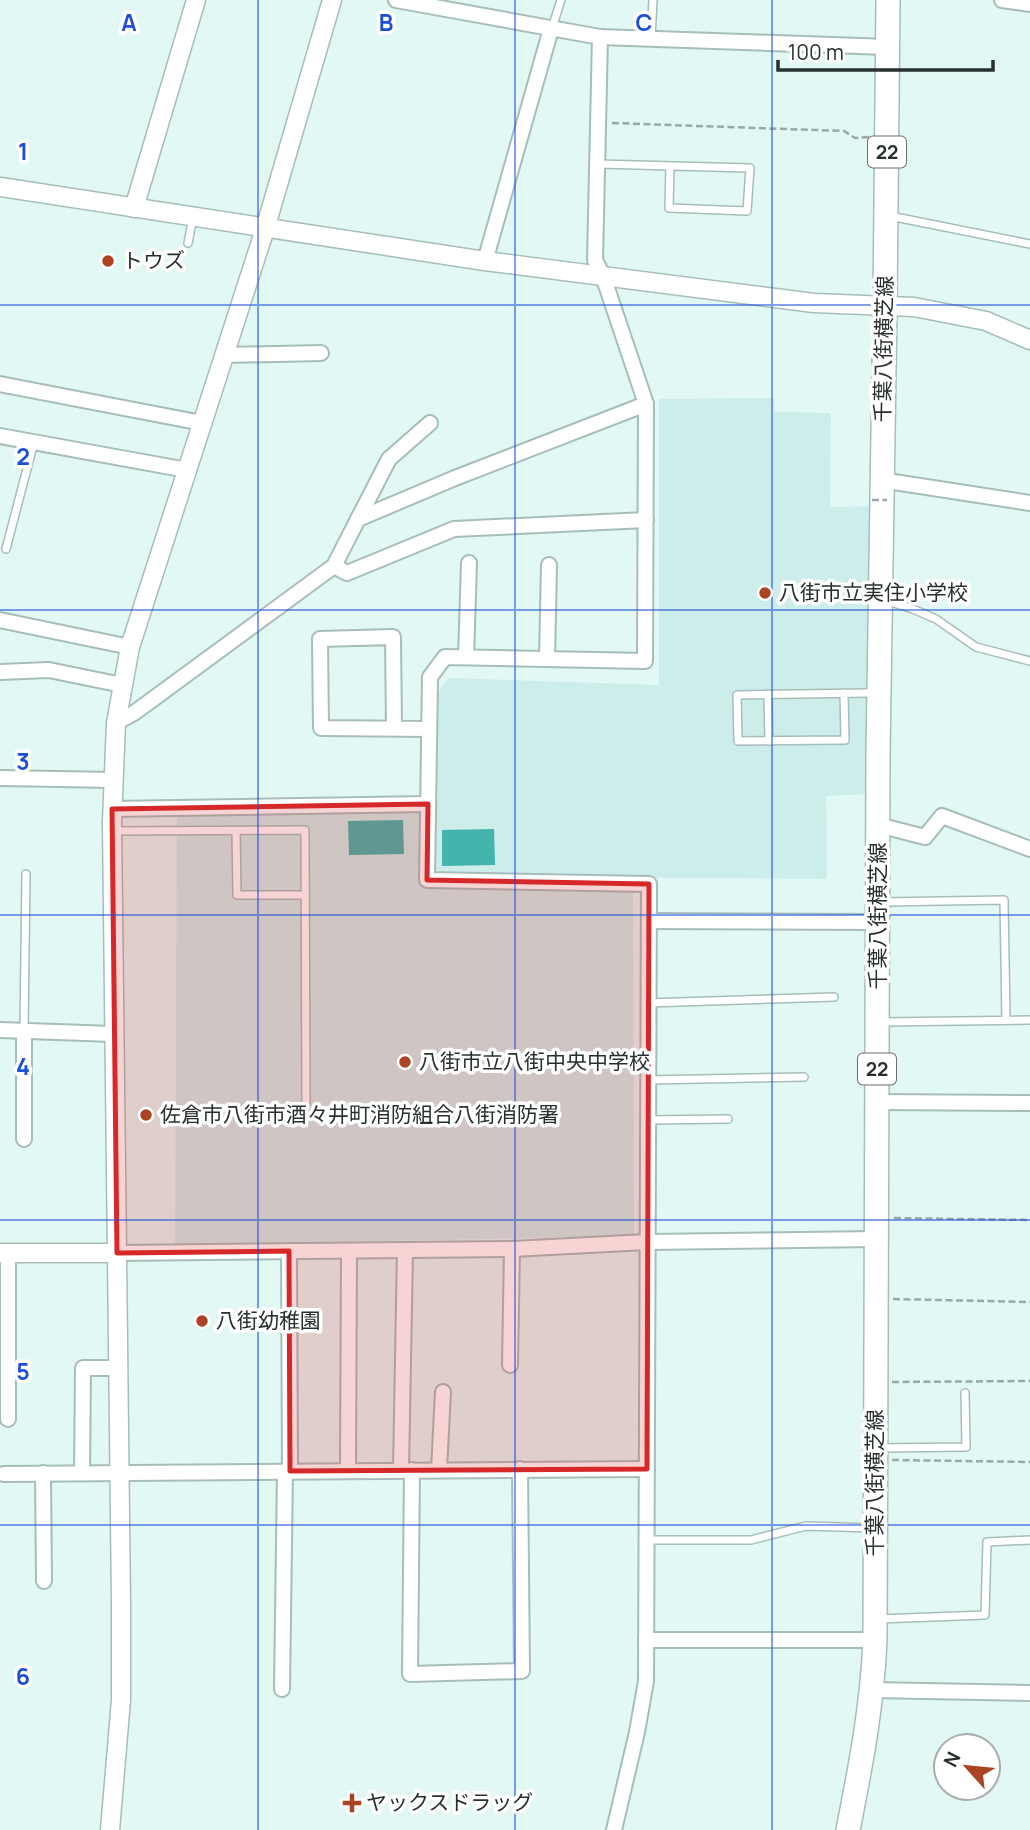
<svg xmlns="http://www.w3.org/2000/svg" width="1030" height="1830" viewBox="0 0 1030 1830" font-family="Manrope,'Noto Sans JP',sans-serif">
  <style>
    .built { fill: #cdedea }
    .water { fill: #42b4ab }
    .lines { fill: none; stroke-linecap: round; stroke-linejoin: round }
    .service-casing { stroke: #a7bdba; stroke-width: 10 }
    .minor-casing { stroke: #a7bdba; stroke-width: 18 }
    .tertiary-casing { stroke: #a7bdba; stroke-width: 21 }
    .primary-casing { stroke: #a7bdba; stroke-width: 26 }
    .path { stroke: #98a9a7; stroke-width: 2.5; stroke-dasharray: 7 3.5; stroke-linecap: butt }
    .service { stroke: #fff; stroke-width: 7 }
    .minor { stroke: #fff; stroke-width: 14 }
    .tertiary { stroke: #fff; stroke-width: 18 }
    .primary { stroke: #fff; stroke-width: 23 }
    .path-bridge { stroke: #98a9a7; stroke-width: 2.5; stroke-dasharray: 7 3.5; stroke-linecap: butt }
    .marked { fill: #d62828; fill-opacity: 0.2; stroke: #d62828; stroke-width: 5; stroke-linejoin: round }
    .grid { fill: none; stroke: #1d4ed8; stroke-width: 2; stroke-opacity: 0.55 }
    .poi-dot { fill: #ac4423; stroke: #fff; stroke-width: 2.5 }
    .labels { text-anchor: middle; stroke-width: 7; stroke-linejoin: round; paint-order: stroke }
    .shield { fill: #fff; stroke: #686e6d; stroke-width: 2 }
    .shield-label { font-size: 19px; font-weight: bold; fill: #28302f }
    .poi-label { font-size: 21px; fill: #28302f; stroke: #fff; text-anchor: start }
    .street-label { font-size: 21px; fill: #28302f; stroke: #fff }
    .grid-label { font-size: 23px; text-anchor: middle; font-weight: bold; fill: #1d4ed8; stroke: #fff; stroke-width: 7; stroke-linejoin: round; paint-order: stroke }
  </style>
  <rect width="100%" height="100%" fill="#e1f8f5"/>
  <g class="built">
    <path d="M 774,398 L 775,412 L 831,413 L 830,507 L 874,506 L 866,794 L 826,796 L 827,879 L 435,876 L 435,696 L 449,678 L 659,685 L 659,399 Z"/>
    <path d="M 423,810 L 422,885 L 633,889 L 634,1236 L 175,1245 L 177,816 Z"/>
  </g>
  <g class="water">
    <path d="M 403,820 L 404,854 L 349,855 L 348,821 Z"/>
    <path d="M 494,829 L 495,865 L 442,866 L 442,830 Z"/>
  </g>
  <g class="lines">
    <g class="service-casing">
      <g id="service">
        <path d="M 552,28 L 561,0"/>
        <path d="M 651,38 L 653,0"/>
        <path d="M 598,164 L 750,168 L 747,211 L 669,208 L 670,166"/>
        <path d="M 890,216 L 1030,244"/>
        <path d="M 188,243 L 193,217"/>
        <path d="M 6,549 L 34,442"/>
        <path d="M 884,600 L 913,609 L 936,619 L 976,647 L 1030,661"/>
        <path d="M 844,693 L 845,740 L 738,741 L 737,695 L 869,693 L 874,693"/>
        <path d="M 768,694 L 769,741"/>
        <path d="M 112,831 L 305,830 L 306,1102"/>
        <path d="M 236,831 L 237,895 L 305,895"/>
        <path d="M 882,902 L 1004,900 L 1006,1020"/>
        <path d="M 648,1003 L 834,997"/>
        <path d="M 880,1022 L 1030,1020"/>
        <path d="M 24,1031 L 26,874"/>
        <path d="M 649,1080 L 804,1077"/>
        <path d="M 648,1120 L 728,1119"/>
        <path d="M 879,1448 L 966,1447 L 965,1393"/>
        <path d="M 647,1540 L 751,1540 L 806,1526 L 873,1528"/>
        <path d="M 879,1619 L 985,1615 L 987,1542 L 1030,1540"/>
      </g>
    </g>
    <g class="minor-casing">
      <g id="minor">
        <path d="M 396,0 L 600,37 L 888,47"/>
        <path d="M 1002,0 L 1030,4"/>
        <path d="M 600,37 L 595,260 L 603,276 L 646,404 L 645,661 L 445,657 L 430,677 L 427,880 L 649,884 L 646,1681 L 637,1732 L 614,1830"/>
        <path d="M 485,261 L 551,29"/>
        <path d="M 224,355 L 321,353"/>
        <path d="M 0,384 L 202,423"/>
        <path d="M 0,436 L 187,470"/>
        <path d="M 881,480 L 1030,503"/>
        <path d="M 358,519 L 389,459 L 430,423"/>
        <path d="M 334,566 L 347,573 L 454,529 L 646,520"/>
        <path d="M 0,620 L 130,647"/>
        <path d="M 466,657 L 469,563"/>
        <path d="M 547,659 L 549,565"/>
        <path d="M 0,672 L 49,670 L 122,685"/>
        <path d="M 116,723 L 134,713 L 334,566 L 358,519 L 455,478 L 646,404"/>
        <path d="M 394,728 L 393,637 L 320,639 L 321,728 L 429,729"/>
        <path d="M 0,778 L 113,780"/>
        <path d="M 112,809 L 428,804"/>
        <path d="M 878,825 L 925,837 L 942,816 L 1030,849"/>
        <path d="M 649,921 L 878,922"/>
        <path d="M 0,1030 L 113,1034"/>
        <path d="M 24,1031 L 24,1139"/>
        <path d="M 877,1102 L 1030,1103"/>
        <path d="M 289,1251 L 290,1471"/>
        <path d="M 8,1253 L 8,1419"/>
        <path d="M 117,1253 L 512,1249 L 647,1242 L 876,1239"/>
        <path d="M 510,1365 L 512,1249"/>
        <path d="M 348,1470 L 349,1251"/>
        <path d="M 401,1470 L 405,1250"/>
        <path d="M 412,1470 L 410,1674 L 522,1671 L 520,1469"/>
        <path d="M 439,1470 L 443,1392"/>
        <path d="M 43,1473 L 44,1581"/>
        <path d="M 82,1473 L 83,1368 L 118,1368"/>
        <path d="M 4,1474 L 647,1469"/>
        <path d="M 646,1640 L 875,1640"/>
        <path d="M 282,1689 L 285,1471"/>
        <path d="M 873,1690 L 1030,1693"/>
      </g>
    </g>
    <g class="tertiary-casing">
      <g id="tertiary">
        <path d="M 0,187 L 485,261 L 814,303 L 914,307 L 986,321 L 1030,340"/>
        <path d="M 134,208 L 196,0"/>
        <path d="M 0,1253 L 117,1253"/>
        <path d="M 110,1830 L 121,1700 L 121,1603 L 112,822 L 116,723 L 130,647 L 265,229 L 332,0"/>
      </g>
    </g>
    <g class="primary-casing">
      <path id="primary" d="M 848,1830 C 861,1764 872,1708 875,1640 L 878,755 L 885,305 L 888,0"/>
    </g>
    <g class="path">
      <path d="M 612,123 L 844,131 L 855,138 L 869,137"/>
      <path d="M 894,1218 L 1030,1220"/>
      <path d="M 893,1299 L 1030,1302"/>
      <path d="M 892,1382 L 1030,1381"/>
      <path d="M 892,1460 L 1030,1462"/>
    </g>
    <use href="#service" class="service"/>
    <use href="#minor" class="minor"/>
    <use href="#tertiary" class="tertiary"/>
    <use href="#primary" class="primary"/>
    <path class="path-bridge" d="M 872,500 L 887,500"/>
  </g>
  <path class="marked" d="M 428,804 L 427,880 L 649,884 L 647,1469 L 290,1471 L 289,1251 L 117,1253 L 112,809 Z"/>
  <path class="grid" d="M 258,0 L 258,1830M 515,0 L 515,1830M 772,0 L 772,1830M 0,305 L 1030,305M 0,610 L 1030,610M 0,915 L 1030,915M 0,1220 L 1030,1220M 0,1525 L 1030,1525"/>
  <g class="poi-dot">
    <circle cx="108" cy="261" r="7"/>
    <circle cx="765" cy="593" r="7"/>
    <circle cx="405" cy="1062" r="7"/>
    <circle cx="146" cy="1115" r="7"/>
    <circle cx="202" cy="1321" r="7"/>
    <path d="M348.5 1792.5h7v7h7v7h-7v7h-7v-7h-7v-7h7z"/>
  </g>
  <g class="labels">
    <g class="shield">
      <rect x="868" y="136.5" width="38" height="31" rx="5"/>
      <rect x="858" y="1053.5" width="38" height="31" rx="5"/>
    </g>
    <g class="shield-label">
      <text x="887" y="159">22</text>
      <text x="877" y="1076">22</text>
    </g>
    <g class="poi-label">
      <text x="122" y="268">トウズ</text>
      <text x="779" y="600">八街市立実住小学校</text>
      <text x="419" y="1069">八街市立八街中央中学校</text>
      <text x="160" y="1122">佐倉市八街市酒々井町消防組合八街消防署</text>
      <text x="216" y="1328">八街幼稚園</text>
      <text x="366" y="1810">ヤックスドラッグ</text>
    </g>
    <g class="street-label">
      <text transform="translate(884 349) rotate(-89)" y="7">千葉八街横芝線</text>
      <text transform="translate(878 916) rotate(-90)" y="7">千葉八街横芝線</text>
      <text transform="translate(875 1483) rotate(-90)" y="7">千葉八街横芝線</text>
    </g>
  </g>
  <g class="grid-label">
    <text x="129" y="31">A</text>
    <text x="386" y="31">B</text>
    <text x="644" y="31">C</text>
    <text x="23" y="160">1</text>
    <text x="23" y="465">2</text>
    <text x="23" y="770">3</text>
    <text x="23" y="1075">4</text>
    <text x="23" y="1380">5</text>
    <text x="23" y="1685">6</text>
  </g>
  <g transform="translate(967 1767) rotate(297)"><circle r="33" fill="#ffffff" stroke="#a9acac" stroke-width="2"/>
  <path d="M0-5L12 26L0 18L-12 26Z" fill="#ac4423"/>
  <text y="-10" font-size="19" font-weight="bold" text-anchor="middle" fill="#28302f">N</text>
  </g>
  <path d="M778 60v10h215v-10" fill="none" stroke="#28302f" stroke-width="3.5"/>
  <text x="788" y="60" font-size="21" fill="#28302f" stroke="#ffffff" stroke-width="5" paint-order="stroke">100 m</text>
</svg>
